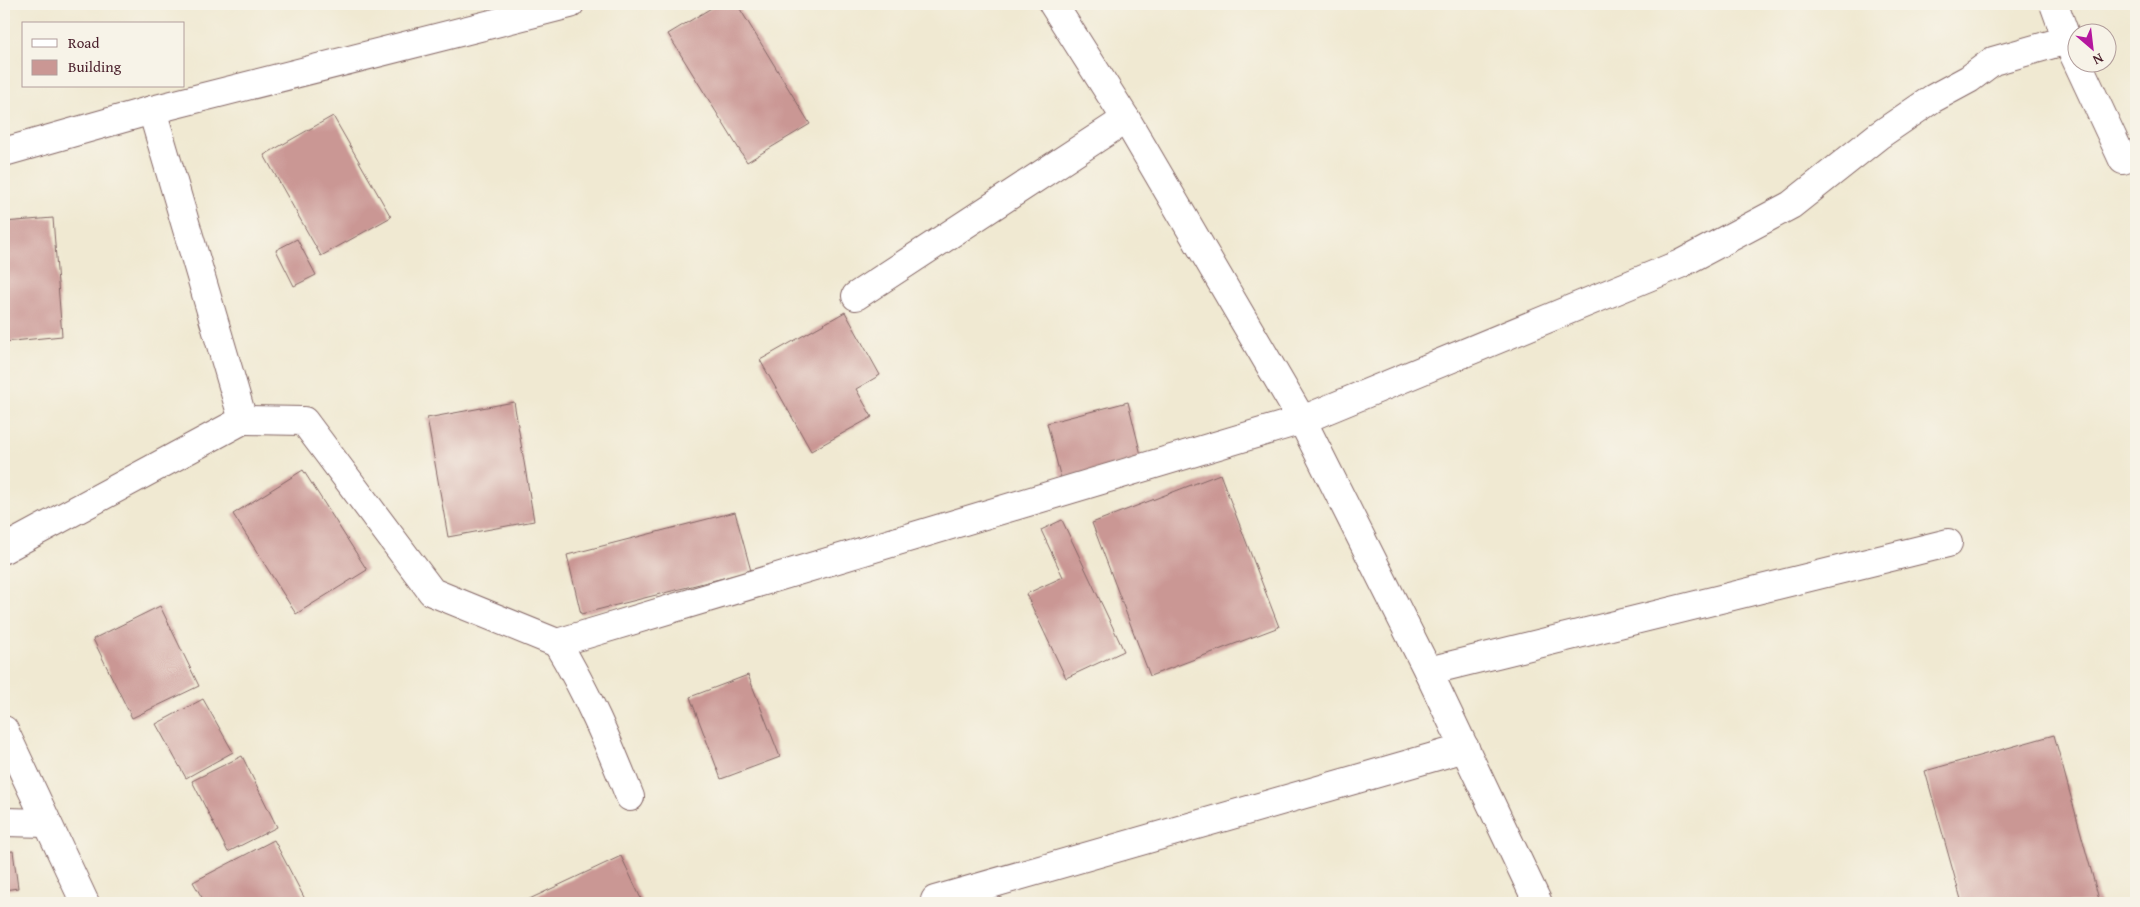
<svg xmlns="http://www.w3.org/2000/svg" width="2140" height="907" viewBox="0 0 2140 907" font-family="'Gentium Book Plus',serif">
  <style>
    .building { fill: #ca9794 }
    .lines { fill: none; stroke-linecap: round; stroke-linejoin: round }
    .street-casing { stroke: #846665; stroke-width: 30 }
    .street { stroke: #fff; stroke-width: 28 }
  </style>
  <rect width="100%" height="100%" fill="#f7f3e8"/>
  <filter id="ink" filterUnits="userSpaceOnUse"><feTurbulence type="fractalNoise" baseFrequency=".02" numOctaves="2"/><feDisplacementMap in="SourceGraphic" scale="10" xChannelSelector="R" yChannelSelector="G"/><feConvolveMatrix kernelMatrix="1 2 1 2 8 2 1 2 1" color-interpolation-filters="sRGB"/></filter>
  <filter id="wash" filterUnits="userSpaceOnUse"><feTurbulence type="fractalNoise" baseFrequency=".0096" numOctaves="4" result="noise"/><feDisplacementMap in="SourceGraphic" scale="20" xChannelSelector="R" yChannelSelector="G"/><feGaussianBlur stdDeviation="1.12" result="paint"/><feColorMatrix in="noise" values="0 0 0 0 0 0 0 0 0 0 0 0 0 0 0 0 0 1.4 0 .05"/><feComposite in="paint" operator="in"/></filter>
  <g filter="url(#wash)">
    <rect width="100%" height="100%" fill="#f0e9d2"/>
    <g id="blocks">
      <g class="building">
        <path d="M 718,4 L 737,4 L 810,124 L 747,162 L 668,34 Z"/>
        <path d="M 333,116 L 391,217 L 321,256 L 264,155 Z"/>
        <path d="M 53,218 L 62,336 L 4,342 L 4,222 Z"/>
        <path d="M 297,239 L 316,275 L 294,286 L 276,250 Z"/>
        <path d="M 845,312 L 880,375 L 856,389 L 872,417 L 811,451 L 760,360 Z"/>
        <path d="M 514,402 L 534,521 L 448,537 L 427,418 Z"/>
        <path d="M 1128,402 L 1142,459 L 1061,479 L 1047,423 Z"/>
        <path d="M 303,470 L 367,570 L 296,614 L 233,514 Z"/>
        <path d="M 1220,474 L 1279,627 L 1150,676 L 1092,523 Z"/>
        <path d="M 735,512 L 751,571 L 581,614 L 567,555 Z"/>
        <path d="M 1062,520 L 1124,651 L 1066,678 L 1026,594 L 1063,577 L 1041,530 Z"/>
        <path d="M 160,606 L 199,686 L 132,718 L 93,639 Z"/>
        <path d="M 748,675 L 780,757 L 721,779 L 690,697 Z"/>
        <path d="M 203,699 L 233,752 L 186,778 L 156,724 Z"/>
        <path d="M 2054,735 L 2100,903 L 1962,903 L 1925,771 Z"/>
        <path d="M 242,756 L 277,827 L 228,852 L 192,781 Z"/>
        <path d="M 274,840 L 307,903 L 200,903 L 204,901 L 193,882 Z"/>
        <path d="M 13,851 L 18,888 L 4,890 L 4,852 Z"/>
        <path d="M 621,856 L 643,903 L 521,903 Z"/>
      </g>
    </g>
  </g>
  <g filter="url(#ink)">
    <use href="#blocks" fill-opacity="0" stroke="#846665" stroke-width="1"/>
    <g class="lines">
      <g class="street-casing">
        <g id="street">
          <path d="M 1053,4 L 1126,119 L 1302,420 L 1428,671 L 1538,903"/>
          <path d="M 2054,4 L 2067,40 L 2123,160"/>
          <path d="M 4,152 L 152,110 L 570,4"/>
          <path d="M 856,296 L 1126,119"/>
          <path d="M 243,420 L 304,421 L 432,592 L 557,643"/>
          <path d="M 4,549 L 243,420 L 152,110"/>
          <path d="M 1428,671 L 1948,543"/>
          <path d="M 4,730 L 85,903"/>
          <path d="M 630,797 C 609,744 587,692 557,643 L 1302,420 L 1680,264 L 1791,205 L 1878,136 L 1932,99 L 1969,79 L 1993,61 L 2067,40"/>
          <path d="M 4,822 L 47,823"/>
          <path d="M 935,900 L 1465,748"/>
        </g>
      </g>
      <use href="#street" class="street"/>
    </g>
  </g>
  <rect width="2140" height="907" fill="none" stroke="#f7f3e8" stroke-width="20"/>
  <rect x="22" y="22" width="162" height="65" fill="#f7f3e8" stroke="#b29e9c"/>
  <rect x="32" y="39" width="25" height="8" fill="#ffffff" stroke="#b29e9c"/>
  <text x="68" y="48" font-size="15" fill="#4a1f2b">Road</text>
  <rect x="32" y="60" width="25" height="15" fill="#ca9794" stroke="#b29e9c"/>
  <text x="68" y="72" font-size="15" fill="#4a1f2b">Building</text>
  <g transform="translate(2092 48) rotate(152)"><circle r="24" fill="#f7f3e8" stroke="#b29e9c"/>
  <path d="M0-4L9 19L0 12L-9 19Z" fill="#b5179e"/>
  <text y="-8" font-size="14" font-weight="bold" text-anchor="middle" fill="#4a1f2b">N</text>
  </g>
</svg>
